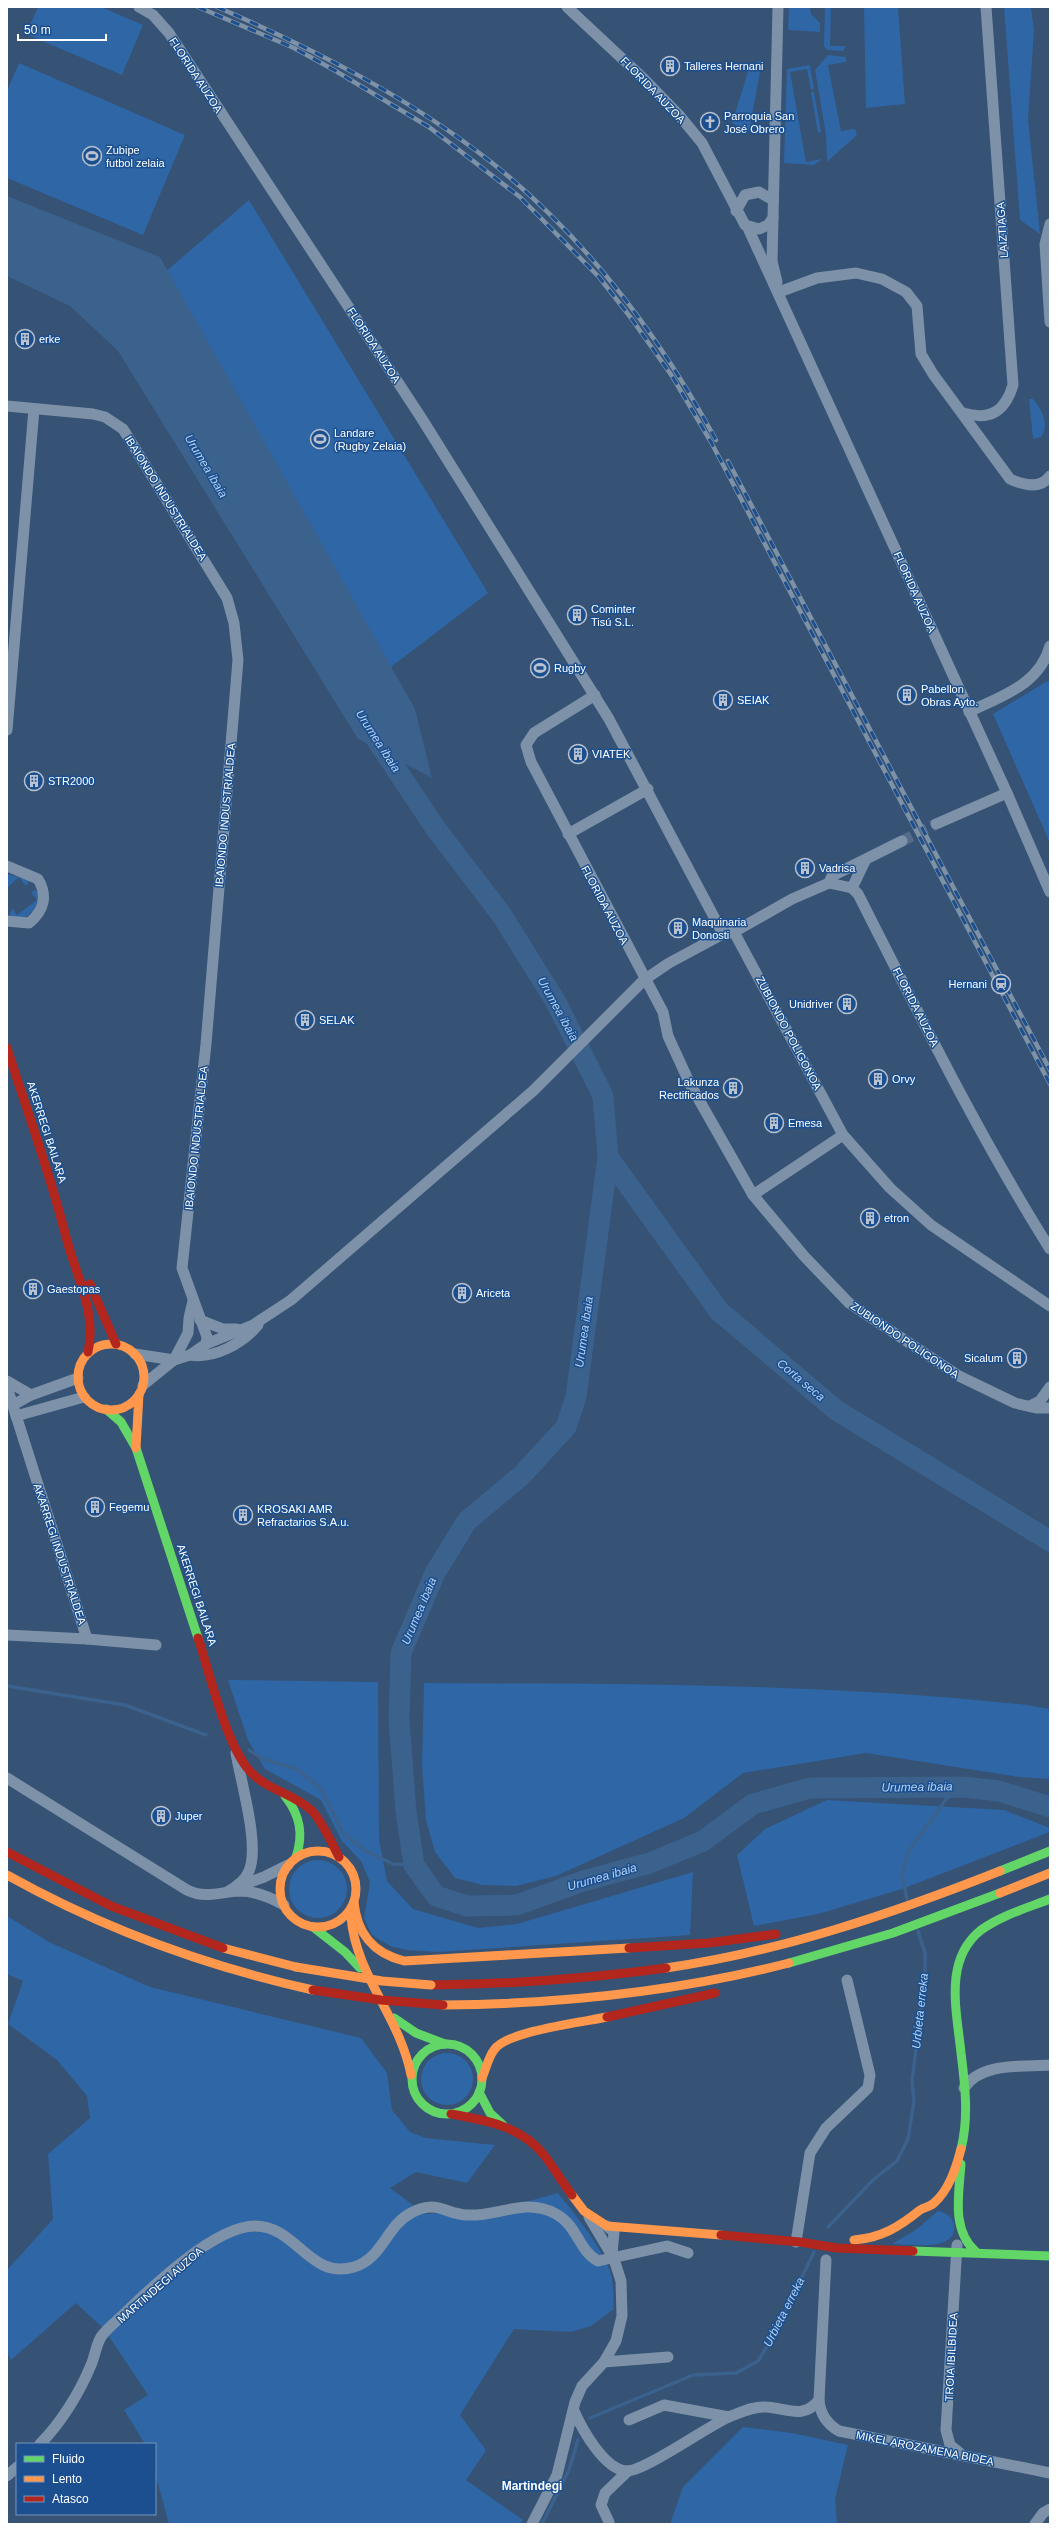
<svg xmlns="http://www.w3.org/2000/svg" width="1057" height="2531" viewBox="0 0 1057 2531" font-family="Helvetica,sans-serif">
  <style>
    .green { fill: #2f66a5 }
    .water { fill: #3b618d }
    .lines { fill: none; stroke-linecap: round; stroke-linejoin: round }
    .stream { stroke: #3b618d; stroke-width: 3.5 }
    .river { stroke: #3b618d; stroke-width: 21 }
    .street-tunnel { stroke: #546c89; stroke-width: 11; stroke-dasharray: 11 5.5; stroke-linecap: butt }
    .street { stroke: #7d92a8; stroke-width: 11 }
    .fast { stroke: #63d668; stroke-width: 9 }
    .slow { stroke: #ff974d; stroke-width: 9 }
    .jam { stroke: #b3261e; stroke-width: 9 }
    .rail-casing { stroke: #7e92a7; stroke-width: 4.5 }
    .rail { stroke: #1b4f8f; stroke-width: 3; stroke-dasharray: 9; stroke-linecap: butt }
    .slow-bridge { stroke: #ff974d; stroke-width: 9 }
    .jam-bridge { stroke: #b3261e; stroke-width: 9 }
    .labels { text-anchor: middle; stroke-width: 3; stroke-linejoin: round; paint-order: stroke }
    .poi-label { font-size: 11px; fill: #fff; stroke: #1b4f8f; text-anchor: start }
    .street-label { font-size: 11px; fill: #fff; stroke: #1b4f8f }
    .water-label { font-size: 12px; font-style: italic; fill: #b5d3f5; stroke: #1b4f8f }
    .neighbourhood-label { font-size: 12px; font-weight: bold; fill: #fff; stroke: #1b4f8f }
  </style>
  <rect width="100%" height="100%" fill="#365274"/>
  <g class="green">
    <path d="M 38,7 L 101,7 L 143,25 L 122,75 L 26,34 Z"/>
    <path d="M 789,7 L 810,7 L 811,14 L 820,23 L 820,32 L 788,30 Z"/>
    <path d="M 825,7 L 831,7 L 830,46 L 846,46 L 843,51 L 827,50 L 824,46 Z"/>
    <path d="M 864,7 L 898,7 L 905,104 L 866,108 Z"/>
    <path d="M 1004,7 L 1031,7 L 1034,30 L 1028,119 L 1040,234 L 1020,220 Z"/>
    <path d="M 828,55 L 846,57 L 846,62 L 828,65 L 841,131 L 855,129 L 857,135 L 827,162 L 826,135 L 815,70 Z"/>
    <path d="M 762,60 L 749,132 L 732,123 L 750,65 Z"/>
    <path d="M 19,63 L 185,135 L 143,235 L 7,178 L 7,91 Z"/>
    <path d="M 810,65 L 814,89 L 811,90 L 807,69 L 790,72 L 806,162 L 822,159 L 814,165 L 784,163 L 787,69 Z"/>
    <path d="M 811,92 L 814,92 L 821,132 L 818,133 Z"/>
    <path d="M 249,200 L 488,593 L 387,670 L 150,285 Z"/>
    <path d="M 1029,399 L 1033,399 C 1042,410 1050,424 1041,437 L 1033,439 Z"/>
    <path d="M 1050,681 L 1050,843 L 993,714 L 1044,683 Z"/>
    <path d="M 7,874 L 26,879 L 29,882 L 26,886 L 19,877 L 7,888 Z"/>
    <path d="M 35,890 L 39,893 C 39,907 25,926 10,915 L 12,908 L 17,915 L 37,900 L 31,892 Z"/>
    <path d="M 228,1680 L 378,1682 L 379,1839 L 387,1881 L 413,1909 L 478,1928 L 517,1924 L 693,1872 L 690,1935 L 438,1952 L 406,1950 L 390,1946 L 372,1935 L 364,1918 L 370,1882 L 361,1861 L 342,1841 L 321,1800 L 265,1769 L 248,1740 Z"/>
    <path d="M 424,1683 C 625,1684 827,1683 1027,1705 L 1050,1709 L 1050,1779 L 1019,1777 L 866,1753 L 743,1773 L 684,1818 L 556,1876 L 516,1886 L 482,1885 L 455,1878 L 435,1852 L 426,1820 L 422,1765 Z"/>
    <path d="M 827,1800 L 1004,1810 L 1050,1828 L 1050,1832 L 902,1889 L 818,1914 L 754,1926 L 737,1855 L 765,1829 Z"/>
    <circle cx="318" cy="1889" r="29"/>
    <path d="M 7,1916 L 49,1942 L 150,1987 L 361,2038 L 387,2073 L 392,2110 L 410,2132 L 426,2138 L 495,2145 L 467,2183 L 416,2172 L 390,2188 L 425,2214 L 439,2213 L 462,2220 L 492,2217 L 522,2203 L 558,2193 C 573,2212 606,2252 611,2275 C 614,2286 613,2298 614,2309 L 591,2326 L 571,2332 L 514,2329 L 460,2415 L 486,2450 L 466,2480 L 523,2520 L 520,2524 L 169,2524 L 155,2473 L 155,2444 L 145,2444 L 124,2410 L 148,2395 L 104,2329 L 76,2303 L 11,2360 L 7,2352 L 7,2270 L 53,2219 L 48,2154 L 90,2118 L 87,2096 L 57,2060 L 8,2024 L 23,1981 L 7,1974 Z"/>
    <circle cx="447" cy="2079" r="26"/>
    <path d="M 938,2211 C 944,2212 952,2216 954,2224 C 959,2253 908,2244 892,2244 L 917,2229 Z"/>
    <path d="M 743,2427 L 792,2433 L 848,2445 L 835,2499 L 837,2524 L 670,2524 L 683,2487 Z"/>
  </g>
  <path class="water" d="M 7,196 L 160,257 L 415,709 L 432,778 L 358,739 L 118,351 L 70,306 L 7,276 Z"/>
  <g class="lines">
    <g class="stream">
      <path d="M 7,1686 L 125,1705 L 206,1735"/>
      <path d="M 249,1750 L 263,1759 L 297,1769 L 321,1789 L 343,1833 L 366,1851 L 393,1864 L 414,1865"/>
      <path d="M 907,1899 L 902,1876 L 908,1852 L 947,1798 L 963,1787"/>
      <path d="M 828,2227 L 873,2180 L 897,2161 L 908,2139 L 914,2101 L 912,2081 L 925,1976 L 925,1953 L 918,1931"/>
      <path d="M 590,2418 L 693,2375 L 736,2373 L 758,2361 L 773,2337 L 814,2252"/>
      <path d="M 542,2524 L 569,2470 L 578,2440"/>
    </g>
    <g class="river">
      <path d="M 370,730 L 436,829 L 501,914 L 556,1002 L 603,1096 L 608,1157 L 576,1397 L 566,1427 L 522,1475 L 467,1521 L 435,1573 L 401,1653 L 399,1720 L 406,1812 L 414,1865 L 436,1896 L 467,1906 L 517,1905 L 583,1881 L 650,1863 L 703,1841 L 753,1804 L 810,1788 L 963,1787 L 999,1791 L 1050,1807"/>
      <path d="M 608,1157 L 719,1311 L 836,1410 L 1050,1541"/>
    </g>
    <path class="street-tunnel" d="M 902,841 L 936,824"/>
    <g class="street">
      <path d="M 139,7 L 153,15 L 169,33 L 422,419 L 609,719 L 723,934"/>
      <path d="M 567,7 L 644,79 L 679,115 L 702,143 L 745,225 L 759,229 L 768,225 L 773,218"/>
      <path d="M 736,211 L 745,195 L 759,192 L 773,200"/>
      <path d="M 1050,224 L 1045,244 L 1050,322"/>
      <path d="M 748,228 L 1007,793 L 1050,892"/>
      <path d="M 777,282 L 772,261 L 778,7"/>
      <path d="M 779,292 L 817,278 L 856,273 L 882,279 L 906,292 L 917,306 L 921,354 L 933,374 L 1010,479 C 1023,485 1040,490 1050,476"/>
      <path d="M 7,406 L 93,414 L 105,417 L 123,429 L 227,598 L 234,623 L 238,660 L 206,1044 L 182,1268 L 207,1337 L 206,1344"/>
      <path d="M 963,413 C 991,421 1005,411 1013,385 L 986,7"/>
      <path d="M 595,695 L 534,733 L 526,745 L 531,762 L 663,1012 L 668,1036 L 690,1084 L 753,1195 L 804,1256 L 849,1303 L 959,1376 L 1015,1403 L 1036,1408 L 1050,1408"/>
      <path d="M 969,712 C 1003,695 1039,685 1050,646"/>
      <path d="M 7,730 L 34,409"/>
      <path d="M 936,824 L 1007,793"/>
      <path d="M 568,834 L 648,789"/>
      <path d="M 7,866 L 38,879 C 48,896 44,911 29,923 L 7,921"/>
      <path d="M 829,883 L 832,876 L 902,841"/>
      <path d="M 852,888 L 865,861"/>
      <path d="M 734,932 L 843,1135 L 890,1188 L 931,1225 L 1050,1306"/>
      <path d="M 753,1195 L 843,1135"/>
      <path d="M 200,1320 L 223,1329 L 237,1329"/>
      <path d="M 135,1354 L 174,1360"/>
      <path d="M 190,1355 C 214,1359 242,1344 258,1325"/>
      <path d="M 174,1360 L 188,1333 L 189,1318 L 193,1301"/>
      <path d="M 7,1381 L 31,1395"/>
      <path d="M 143,1385 L 174,1360 L 190,1355 L 206,1344 L 253,1325 L 291,1300 L 533,1091 L 644,980 L 669,963 L 723,934 L 734,932 L 792,899 L 829,883 L 852,888 L 858,894 C 919,1014 979,1136 1050,1249"/>
      <path d="M 7,1387 L 87,1639 L 7,1635"/>
      <path d="M 13,1405 L 31,1395 L 78,1378"/>
      <path d="M 1030,1406 L 1040,1401 L 1050,1387"/>
      <path d="M 16,1416 L 84,1397"/>
      <path d="M 87,1639 L 156,1645"/>
      <path d="M 7,1778 L 187,1890 C 206,1899 220,1892 239,1891 C 255,1891 270,1897 284,1905"/>
      <path d="M 237,1887 L 264,1877 L 288,1865"/>
      <path d="M 227,1892 C 236,1887 245,1881 249,1871 C 260,1845 241,1783 236,1753"/>
      <path d="M 964,2088 C 981,2062 1023,2067 1050,2065"/>
      <path d="M 607,2226 L 614,2232 L 612,2254"/>
      <path d="M 796,2242 L 810,2153 L 826,2128 L 868,2088 L 870,2075 L 847,1980"/>
      <path d="M 957,2245 L 946,2430 L 950,2445 L 960,2453"/>
      <path d="M 826,2260 L 819,2400 C 820,2414 827,2424 839,2431 L 1050,2473"/>
      <path d="M 604,2362 L 668,2357"/>
      <path d="M 574,2411 C 582,2429 604,2469 626,2471 C 644,2472 709,2425 731,2416 C 742,2412 754,2406 766,2407 C 787,2408 803,2420 819,2400"/>
      <path d="M 629,2420 L 664,2405 L 729,2417"/>
      <path d="M 40,2444 C 61,2423 80,2392 91,2365 C 95,2356 96,2345 101,2337 C 106,2329 117,2321 124,2314 C 152,2287 215,2226 255,2226 C 297,2226 309,2280 354,2267 C 382,2259 387,2225 411,2213 C 437,2199 445,2214 467,2215 C 498,2217 525,2197 556,2214 C 578,2226 578,2250 598,2261 L 667,2246 L 688,2253"/>
      <path d="M 7,2476 L 17,2467"/>
      <path d="M 609,2522 L 601,2505 L 605,2493 L 628,2471"/>
      <path d="M 532,2524 L 557,2475 L 575,2402 L 582,2386 L 604,2362 L 616,2341 L 622,2316 L 621,2281 L 614,2259 L 589,2217"/>
      <path d="M 1035,2524 L 1043,2513 L 1050,2509"/>
    </g>
    <g class="fast">
      <path d="M 106,1409 L 121,1422 L 136,1448 L 198,1638"/>
      <path d="M 285,1796 C 300,1815 304,1834 296,1857"/>
      <path d="M 1000,1871 L 1050,1851"/>
      <path d="M 313,1927 L 345,1952 L 360,1968"/>
      <path d="M 789,1963 L 893,1933 L 1000,1893"/>
      <path d="M 394,2018 L 416,2033 L 445,2044"/>
      <circle cx="447" cy="2079" r="35"/>
      <path d="M 479,2092 L 490,2113 L 503,2125"/>
      <path d="M 961,2149 C 969,2118 965,2084 961,2053 C 957,2012 943,1960 981,1930 C 1002,1915 1027,1908 1050,1899"/>
      <path d="M 961,2164 C 959,2194 951,2230 976,2252"/>
      <path d="M 913,2251 L 1050,2256"/>
    </g>
    <g class="slow">
      <circle cx="111" cy="1377" r="33"/>
      <path d="M 136,1448 L 139,1394"/>
      <circle cx="318" cy="1889" r="38"/>
      <path d="M 7,1875 C 104,1929 205,1966 313,1990"/>
      <path d="M 1000,1893 L 1050,1873"/>
      <path d="M 354,1902 C 357,1934 373,1953 404,1961 L 629,1948"/>
      <path d="M 351,1917 C 356,1976 400,2017 411,2075"/>
      <path d="M 223,1948 L 296,1967"/>
      <path d="M 666,1968 C 780,1952 894,1913 1000,1871"/>
      <path d="M 443,2005 C 560,2004 675,1992 789,1963"/>
      <path d="M 482,2078 C 486,2069 488,2058 494,2050 C 506,2031 584,2022 607,2017"/>
      <path d="M 572,2195 L 584,2211 L 607,2226 L 721,2235"/>
      <path d="M 854,2240 C 881,2238 899,2227 920,2210 C 924,2207 930,2207 934,2203 C 949,2190 956,2168 961,2149"/>
    </g>
    <g class="jam">
      <path d="M 7,1048 C 27,1111 50,1173 66,1237 C 76,1276 97,1312 88,1352"/>
      <path d="M 90,1284 L 116,1344"/>
      <path d="M 198,1638 C 210,1674 225,1741 248,1769 C 265,1790 291,1792 311,1810 C 321,1819 332,1844 339,1857"/>
      <path d="M 7,1852 L 111,1906 L 223,1948"/>
      <path d="M 629,1948 L 708,1943 L 776,1934"/>
      <path d="M 431,1985 C 510,1984 587,1979 666,1968"/>
      <path d="M 607,2017 L 715,1993"/>
      <path d="M 451,2114 C 485,2120 521,2126 544,2155 C 554,2168 562,2182 572,2195"/>
      <path d="M 721,2235 L 800,2242 L 837,2248 L 913,2251"/>
    </g>
    <g class="rail-casing">
      <g id="rail">
        <path d="M 198,7 L 294,48 L 334,70 L 429,127 L 520,197 L 599,277 L 631,318 L 672,376 L 711,442 L 1050,1084"/>
        <path d="M 217,7 C 314,49 408,97 491,162 C 585,237 659,335 716,440"/>
        <path d="M 728,461 L 1050,1070"/>
      </g>
    </g>
    <use href="#rail" class="rail"/>
    <path class="slow-bridge" d="M 296,1967 L 382,1981 L 431,1985"/>
    <path class="jam-bridge" d="M 313,1990 L 381,2000 L 443,2005"/>
  </g>
  <defs>
    <g id="building-ring" transform="scale(1)"><circle r="9.5" fill="#1b4f8f" stroke="#b9c2ce" stroke-width="1.5"/><path d="M-4-6H4V6H1V3H-1V6H-4ZM-2.5-4.3h1.7v1.8h-1.7ZM.8-4.3h1.7v1.8H.8ZM-2.5-1h1.7V.8h-1.7ZM.8-1h1.7V.8H.8Z" fill="#b9c2ce"/></g>
    <g id="church-ring" transform="scale(1)"><circle r="9.5" fill="#1b4f8f" stroke="#b9c2ce" stroke-width="1.5"/><path d="M-1.2-6h2.4v3.5h3.3v2.4h-3.3V6h-2.4V-.1h-3.3v-2.4h3.3Z" fill="#b9c2ce"/></g>
    <g id="stadium-ring" transform="scale(1)"><circle r="9.5" fill="#1b4f8f" stroke="#b9c2ce" stroke-width="1.5"/><path d="M0-5a6.5 5 0 1 0 0 10a6.5 5 0 1 0 0-10ZM-3.5-1.8h7v3.6h-7Z" fill="#b9c2ce"/></g>
    <g id="station-ring" transform="scale(1)"><circle r="9.5" fill="#1b4f8f" stroke="#b9c2ce" stroke-width="1.5"/><path d="M-3-6H3Q5-6 5-4V2Q5 4 3 4L4.5 6H3L1.5 4h-3L-3 6H-4.5L-3 4Q-5 4-5 2V-4Q-5-6-3-6ZM-3.5-4v3h7v-3ZM-3.5 1v1.5H-2V1ZM2 1v1.5H3.5V1Z" fill="#b9c2ce"/></g>
  </defs>
  <g fill-rule="evenodd">
    <use href="#building-ring" x="670" y="66"/>
    <use href="#church-ring" x="710" y="122"/>
    <use href="#stadium-ring" x="92" y="156"/>
    <use href="#building-ring" x="25" y="339"/>
    <use href="#stadium-ring" x="320" y="439"/>
    <use href="#building-ring" x="577" y="615"/>
    <use href="#stadium-ring" x="540" y="668"/>
    <use href="#building-ring" x="907" y="695"/>
    <use href="#building-ring" x="723" y="700"/>
    <use href="#building-ring" x="578" y="754"/>
    <use href="#building-ring" x="34" y="781"/>
    <use href="#building-ring" x="805" y="868"/>
    <use href="#building-ring" x="678" y="928"/>
    <use href="#station-ring" x="1001" y="984"/>
    <use href="#building-ring" x="847" y="1004"/>
    <use href="#building-ring" x="305" y="1020"/>
    <use href="#building-ring" x="878" y="1079"/>
    <use href="#building-ring" x="733" y="1088"/>
    <use href="#building-ring" x="774" y="1123"/>
    <use href="#building-ring" x="870" y="1218"/>
    <use href="#building-ring" x="33" y="1289"/>
    <use href="#building-ring" x="462" y="1293"/>
    <use href="#building-ring" x="1017" y="1358"/>
    <use href="#building-ring" x="95" y="1507"/>
    <use href="#building-ring" x="243" y="1515"/>
    <use href="#building-ring" x="161" y="1816"/>
  </g>
  <g class="labels">
    <g class="poi-label">
      <text x="684" y="70">Talleres Hernani</text>
      <text x="724" y="120">Parroquia San<tspan x="724" dy="13">José Obrero</tspan></text>
      <text x="106" y="154">Zubipe<tspan x="106" dy="13">futbol zelaia</tspan></text>
      <text x="39" y="343">erke</text>
      <text x="334" y="437">Landare<tspan x="334" dy="13">(Rugby Zelaia)</tspan></text>
      <text x="591" y="613">Cominter<tspan x="591" dy="13">Tisú S.L.</tspan></text>
      <text x="554" y="672">Rugby</text>
      <text x="921" y="693">Pabellon<tspan x="921" dy="13">Obras Ayto.</tspan></text>
      <text x="737" y="704">SEIAK</text>
      <text x="592" y="758">VIATEK</text>
      <text x="48" y="785">STR2000</text>
      <text x="819" y="872">Vadrisa</text>
      <text x="692" y="926">Maquinaria<tspan x="692" dy="13">Donosti</tspan></text>
      <text x="987" y="988" text-anchor="end">Hernani</text>
      <text x="833" y="1008" text-anchor="end">Unidriver</text>
      <text x="319" y="1024">SELAK</text>
      <text x="892" y="1083">Orvy</text>
      <text x="719" y="1086" text-anchor="end">Lakunza<tspan x="719" dy="13">Rectificados</tspan></text>
      <text x="788" y="1127">Emesa</text>
      <text x="884" y="1222">etron</text>
      <text x="47" y="1293">Gaestopas</text>
      <text x="476" y="1297">Ariceta</text>
      <text x="1003" y="1362" text-anchor="end">Sicalum</text>
      <text x="109" y="1511">Fegemu</text>
      <text x="257" y="1513">KROSAKI AMR<tspan x="257" dy="13">Refractarios S.A.u.</tspan></text>
      <text x="175" y="1820">Juper</text>
    </g>
    <g class="street-label">
      <text transform="translate(196 75) rotate(57)" y="4">FLORIDA AUZOA</text>
      <text transform="translate(653 90) rotate(46)" y="4">FLORIDA AUZOA</text>
      <text transform="translate(1002 230) rotate(-94)" y="4">LAIZTIAGA</text>
      <text transform="translate(374 345) rotate(57)" y="4">FLORIDA AUZOA</text>
      <text transform="translate(166 498) rotate(58)" y="4">IBAIONDO INDUSTRIALDEA</text>
      <text transform="translate(915 592) rotate(66)" y="4">FLORIDA AUZOA</text>
      <text transform="translate(225 815) rotate(-85)" y="4">IBAIONDO INDUSTRIALDEA</text>
      <text transform="translate(605 905) rotate(62)" y="4">FLORIDA AUZOA</text>
      <text transform="translate(916 1007) rotate(63)" y="4">FLORIDA AUZOA</text>
      <text transform="translate(789 1033) rotate(62)" y="4">ZUBIONDO POLIGONOA</text>
      <text transform="translate(47 1132) rotate(72)" y="4">AKERREGI BAILARA</text>
      <text transform="translate(196 1138) rotate(-84)" y="4">IBAIONDO INDUSTRIALDEA</text>
      <text transform="translate(905 1340) rotate(34)" y="4">ZUBIONDO POLIGONOA</text>
      <text transform="translate(60 1554) rotate(72)" y="4">AKARREGI INDUSTRIALDEA</text>
      <text transform="translate(197 1595) rotate(72)" y="4">AKERREGI BAILARA</text>
      <text transform="translate(160 2285) rotate(-41)" y="4">MARTINDEGI AUZOA</text>
      <text transform="translate(951 2357) rotate(-87)" y="4">TROIA IBILBIDEA</text>
      <text transform="translate(925 2448) rotate(11)" y="4">MIKEL AROZAMENA BIDEA</text>
    </g>
    <g class="water-label">
      <text transform="translate(206 466) rotate(59)" y="4">Urumea ibaia</text>
      <text transform="translate(378 741) rotate(57)" y="4">Urumea ibaia</text>
      <text transform="translate(558 1009) rotate(61)" y="4">Urumea ibaia</text>
      <text transform="translate(584 1332) rotate(-82)" y="4">Urumea ibaia</text>
      <text transform="translate(801 1380) rotate(40)" y="4">Corta seca</text>
      <text transform="translate(419 1611) rotate(-67)" y="4">Urumea ibaia</text>
      <text transform="translate(917 1787) rotate(-1)" y="4">Urumea ibaia</text>
      <text transform="translate(602 1877) rotate(-16)" y="4">Urumea ibaia</text>
      <text transform="translate(920 2011) rotate(-84)" y="4">Urbieta erreka</text>
      <text transform="translate(784 2312) rotate(-63)" y="4">Urbieta erreka</text>
    </g>
    <g class="neighbourhood-label">
      <text x="532" y="2490">Martindegi</text>
    </g>
  </g>
  <rect width="1057" height="2531" fill="none" stroke="#ffffff" stroke-width="16"/>
  <rect x="16" y="2443" width="140" height="72" fill="#1b4f8f" stroke="#7695bc"/>
  <rect x="24" y="2456" width="20" height="6" fill="#63d668" stroke="#7695bc"/>
  <text x="52" y="2463" font-size="12" fill="#ffffff">Fluido</text>
  <rect x="24" y="2476" width="20" height="6" fill="#ff974d" stroke="#7695bc"/>
  <text x="52" y="2483" font-size="12" fill="#ffffff">Lento</text>
  <rect x="24" y="2496" width="20" height="6" fill="#b3261e" stroke="#7695bc"/>
  <text x="52" y="2503" font-size="12" fill="#ffffff">Atasco</text>
  <path d="M18 34v6h88v-6" fill="none" stroke="#ffffff" stroke-width="2"/>
  <text x="24" y="34" font-size="12" fill="#ffffff" stroke="#1b4f8f" stroke-width="3" paint-order="stroke">50 m</text>
</svg>
